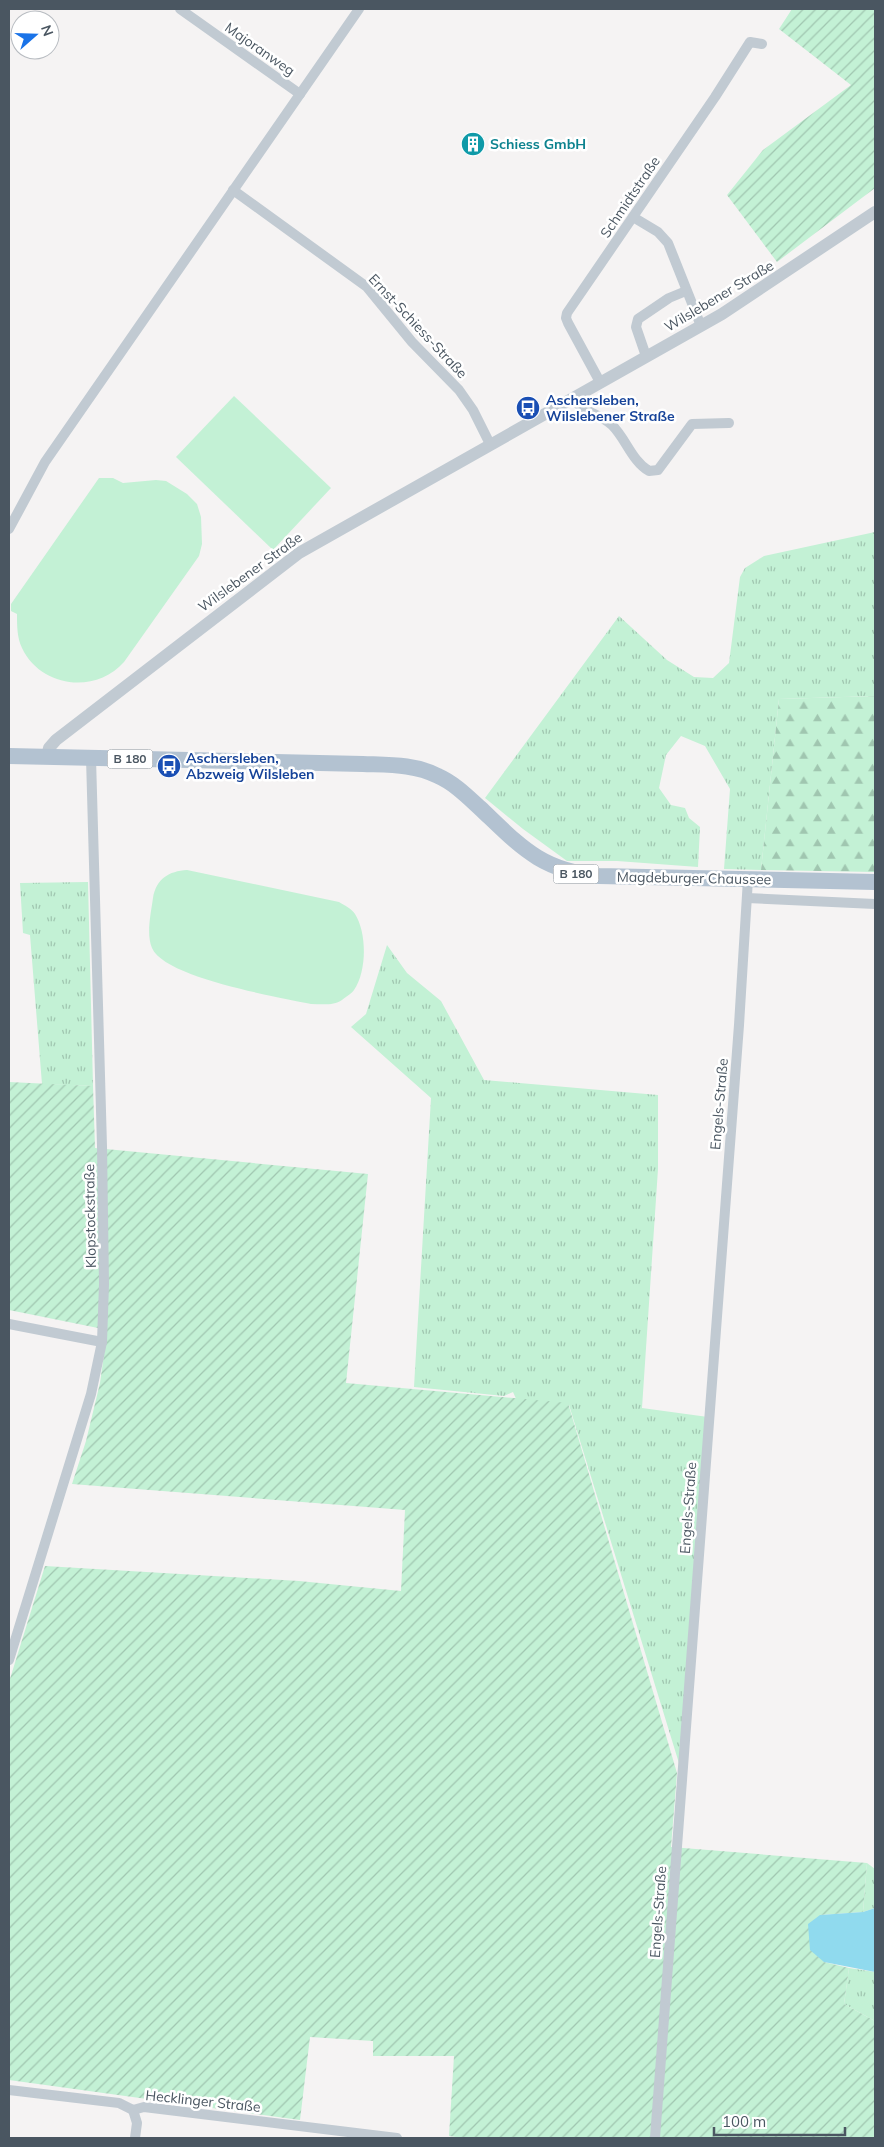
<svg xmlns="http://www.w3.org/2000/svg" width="884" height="2147" viewBox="0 0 884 2147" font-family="Mulish,sans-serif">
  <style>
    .grass { fill: url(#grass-tufts) }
    .forest { fill: url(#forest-firs) }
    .garden { fill: url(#garden-furrows) }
    .pitch { fill: #c3f1d5 }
    .water { fill: #90daee }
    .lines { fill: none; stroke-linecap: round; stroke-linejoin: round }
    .minor { stroke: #c1cad2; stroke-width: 10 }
    .tertiary { stroke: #c1cad2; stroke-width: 12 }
    .primary { stroke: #b3c2d1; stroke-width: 16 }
    .labels { text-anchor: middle; stroke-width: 5; stroke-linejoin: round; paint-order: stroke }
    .shield { fill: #fff; stroke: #808990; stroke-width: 1 }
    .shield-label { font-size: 12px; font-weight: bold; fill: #4a5661 }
    .street-label { font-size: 14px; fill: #4a5661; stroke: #fff }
    .culture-label { font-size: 14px; font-weight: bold; fill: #0d838f; stroke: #fff; text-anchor: start }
    .transit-label { font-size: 14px; font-weight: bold; fill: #164399; stroke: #fff; text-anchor: start }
  </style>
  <defs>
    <pattern id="grass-tufts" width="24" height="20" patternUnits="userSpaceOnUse" patternTransform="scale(1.25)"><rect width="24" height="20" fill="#c3f1d5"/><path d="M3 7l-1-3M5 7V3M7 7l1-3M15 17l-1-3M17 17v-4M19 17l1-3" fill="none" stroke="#a0c6b0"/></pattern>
    <pattern id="forest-firs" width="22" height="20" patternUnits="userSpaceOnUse" patternTransform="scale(1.25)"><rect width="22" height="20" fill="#c3f1d5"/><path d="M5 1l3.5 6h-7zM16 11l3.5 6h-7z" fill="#a0c6b0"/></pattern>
    <pattern id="garden-furrows" width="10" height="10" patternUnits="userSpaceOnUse" patternTransform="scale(1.25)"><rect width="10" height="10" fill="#c3f1d5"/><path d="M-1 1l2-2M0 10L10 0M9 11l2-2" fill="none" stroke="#a0c6b0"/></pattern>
  </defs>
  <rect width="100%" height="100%" fill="#f5f3f3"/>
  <g class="grass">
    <path d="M 875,532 L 875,696 L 779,699 L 761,870 L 724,869 L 730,789 L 705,746 L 681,736 L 666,755 L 659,788 L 671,805 L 685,808 L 689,818 L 700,827 L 698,867 L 617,861 L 567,861 L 523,829 L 485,798 L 619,616 L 667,660 L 694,677 L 713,678 L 729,663 L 740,577 L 745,568 L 764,556 Z"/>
    <path d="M 88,882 L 93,1086 L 42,1084 L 30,935 L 23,933 L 20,883 Z"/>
    <path d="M 387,945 L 407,973 L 441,1001 L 484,1080 L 658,1095 L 658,1169 L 642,1408 L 708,1417 L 682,1773 L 569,1405 L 517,1401 L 513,1392 L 504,1396 L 414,1387 L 431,1098 L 351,1027 L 366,1014 Z"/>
    <path d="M 867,1863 L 875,1869 L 875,1908 L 863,1912 Z"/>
    <path d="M 849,1968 L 875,1972 L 875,2021 L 844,2004 Z"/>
  </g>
  <path class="forest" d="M 875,696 L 875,872 L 761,870 L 779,699 Z"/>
  <g class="garden">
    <path d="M 792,9 L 875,9 L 875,188 L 777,262 L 727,195 L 763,150 L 851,85 L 779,29 Z"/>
    <path d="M 9,1082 L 93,1086 L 95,1148 L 368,1174 L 346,1383 L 568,1403 L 677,1773 L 671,1847 L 867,1863 L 863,1912 L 820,1915 L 824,1962 L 849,1968 L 844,2004 L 875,2021 L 875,2138 L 463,2138 L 449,2136 L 454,2056 L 373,2056 L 373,2041 L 310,2037 L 300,2120 L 9,2080 L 9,1682 L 45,1566 L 299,1581 L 401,1591 L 405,1510 L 72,1484 L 86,1441 L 100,1383 L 107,1333 L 98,1328 L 9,1310 Z"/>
  </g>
  <g class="pitch">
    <path d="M 234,396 L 331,488 L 273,550 L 176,457 Z"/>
    <path d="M 99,478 L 113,478 L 123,483 L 156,480 L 166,481 L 187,494 L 197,504 L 201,517 L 202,544 L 199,556 L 124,662 C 96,694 41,688 22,648 C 17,638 17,625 17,614 L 11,611 L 11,604 Z"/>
    <path d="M 187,870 L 339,902 C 344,905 352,909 355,914 C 367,933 367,971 354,990 C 352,993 346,997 342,1000 C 333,1006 322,1004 311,1004 C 278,997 165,978 152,948 C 146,934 151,913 153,898 C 156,879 169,871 187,870 Z"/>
  </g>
  <path class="water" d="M 875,1908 L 875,1972 L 824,1962 L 810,1950 L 808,1924 L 820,1915 L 863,1912 Z"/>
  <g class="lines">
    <g class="minor">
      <path d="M 180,9 L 300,94"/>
      <path d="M 233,190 L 367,287 L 412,342 L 459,390 L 473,410 L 490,444"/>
      <path d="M 633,217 L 658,232 L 668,243 L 701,326"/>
      <path d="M 646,356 L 636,327 L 638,319 L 669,298 L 686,291"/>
      <path d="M 600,382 L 568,323 L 566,318 L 567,313 L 715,97 L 750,42 L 762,44"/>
      <path d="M 573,398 C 582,412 600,414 612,425 C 626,439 632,461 649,471 L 658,470 L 692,424 L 729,423"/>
      <path d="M 9,529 L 45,462 L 359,9"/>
      <path d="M 747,898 L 875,904"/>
      <path d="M 9,1324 L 102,1342"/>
      <path d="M 9,1660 L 91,1394 L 102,1342 L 104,1284 L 102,1146 L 91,758"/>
      <path d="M 9,2090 L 119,2103 L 133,2110"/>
      <path d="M 133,2110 L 144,2107 L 397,2138"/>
      <path d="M 133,2110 L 137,2123 L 135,2138"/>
      <path d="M 655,2138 L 739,1025 L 748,879"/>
    </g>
    <path class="tertiary" d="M 47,757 L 49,748 L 56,740 L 299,553 L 722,314 L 875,212"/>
    <path class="primary" d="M 9,756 L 363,764 C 389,765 415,764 438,776 C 454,783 467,796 480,808 C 520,846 541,871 599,876 L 875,882"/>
  </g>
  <defs>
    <g id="building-disc" transform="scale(1.25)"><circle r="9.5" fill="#0f9aa8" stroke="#fff"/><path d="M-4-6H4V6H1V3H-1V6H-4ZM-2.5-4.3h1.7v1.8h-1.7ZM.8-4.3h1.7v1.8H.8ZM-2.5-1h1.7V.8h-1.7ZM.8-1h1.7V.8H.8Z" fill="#fff"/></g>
    <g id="bus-disc" transform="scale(1.25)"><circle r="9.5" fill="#1a4fb4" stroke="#fff"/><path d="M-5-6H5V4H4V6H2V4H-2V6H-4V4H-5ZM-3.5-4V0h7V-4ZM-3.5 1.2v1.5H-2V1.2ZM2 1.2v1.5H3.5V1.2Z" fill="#fff"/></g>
  </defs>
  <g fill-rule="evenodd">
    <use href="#building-disc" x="473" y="144"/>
    <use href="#bus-disc" x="528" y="408"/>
    <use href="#bus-disc" x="169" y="766"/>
  </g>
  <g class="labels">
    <g class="shield">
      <rect x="107.5" y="749.5" width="45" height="19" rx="4"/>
      <rect x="553.5" y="864.5" width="45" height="19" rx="4"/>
    </g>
    <g class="shield-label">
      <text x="130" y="763">B 180</text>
      <text x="576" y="878">B 180</text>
    </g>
    <g class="street-label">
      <text transform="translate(260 49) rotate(35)" y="5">Majoranweg</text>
      <text transform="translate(630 197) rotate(-56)" y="5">Schmidtstraße</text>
      <text transform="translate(719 296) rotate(-31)" y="5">Wilslebener Straße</text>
      <text transform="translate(418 326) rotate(47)" y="5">Ernst-Schiess-Straße</text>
      <text transform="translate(250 572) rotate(-36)" y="5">Wilslebener Straße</text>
      <text transform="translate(694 878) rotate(1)" y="5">Magdeburger Chaussee</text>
      <text transform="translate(719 1104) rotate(-85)" y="5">Engels-Straße</text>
      <text transform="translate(90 1216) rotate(-91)" y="5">Klopstockstraße</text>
      <text transform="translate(688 1508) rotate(-86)" y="5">Engels-Straße</text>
      <text transform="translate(658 1912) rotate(-86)" y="5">Engels-Straße</text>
      <text transform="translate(203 2101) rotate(6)" y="5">Hecklinger Straße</text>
    </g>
    <g class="culture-label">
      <text x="490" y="149">Schiess GmbH</text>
    </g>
    <g class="transit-label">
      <text x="546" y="405">Aschersleben,<tspan x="546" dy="16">Wilslebener Straße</tspan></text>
      <text x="186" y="763">Aschersleben,<tspan x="186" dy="16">Abzweig Wilsleben</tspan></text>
    </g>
  </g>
  <rect width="884" height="2147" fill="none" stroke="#4a5661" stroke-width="20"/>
  <g transform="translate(35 35) rotate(70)"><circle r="24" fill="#ffffff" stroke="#b7bbc0"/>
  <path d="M0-4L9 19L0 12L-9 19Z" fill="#1a73e8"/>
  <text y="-8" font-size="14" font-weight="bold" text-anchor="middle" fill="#4a5661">N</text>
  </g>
  <path d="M714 2127v8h131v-8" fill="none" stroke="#4a5661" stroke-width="2.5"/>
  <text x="722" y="2127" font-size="15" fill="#4a5661" stroke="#ffffff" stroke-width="4" paint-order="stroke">100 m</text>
</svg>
